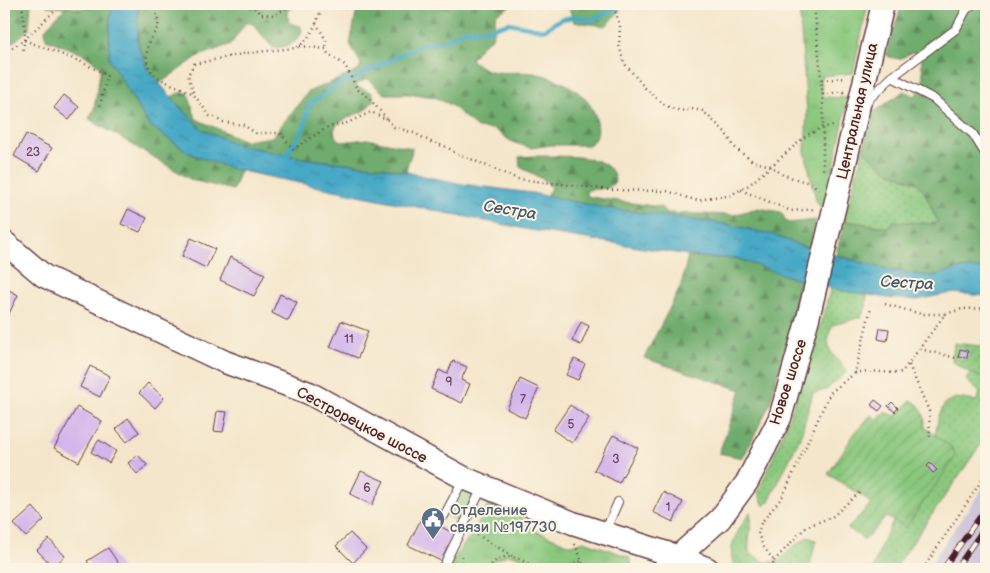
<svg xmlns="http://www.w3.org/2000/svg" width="990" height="573" viewBox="0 0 990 573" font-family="'Balsamiq Sans',sans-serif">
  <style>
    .railway { fill: #c9bfd7 }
    .grass { fill: url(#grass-dots); stroke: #6a7454 }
    .forest { fill: url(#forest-firs); stroke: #5c664c }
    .park { fill: url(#park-tufts); stroke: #6a7454 }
    .garden { fill: url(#garden-furrows); stroke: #6a7454 }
    .water { fill: url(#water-ripples); stroke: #486478 }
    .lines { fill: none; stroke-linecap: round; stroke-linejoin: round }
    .stream { stroke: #47a9c6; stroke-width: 4.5 }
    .building { fill: #d1b4eb }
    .lane-casing { stroke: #643d43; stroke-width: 10 }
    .secondary-casing { stroke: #643d43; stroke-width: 25 }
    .path { stroke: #643d43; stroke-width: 2.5; stroke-dasharray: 1 4; stroke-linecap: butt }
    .lane { stroke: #fff; stroke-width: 8 }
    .secondary { stroke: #fff; stroke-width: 22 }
    .rail-casing { stroke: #4a1f2b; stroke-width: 5.5 }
    .rail { stroke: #fcf5e5; stroke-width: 4; stroke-dasharray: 11; stroke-linecap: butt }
    .labels { text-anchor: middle; stroke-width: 4; stroke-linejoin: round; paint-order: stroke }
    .number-label { font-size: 12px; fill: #6c445b }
    .street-label { font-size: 15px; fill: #4a1f2b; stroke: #fcf5e5 }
    .service-label { font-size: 15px; fill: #4e5e75; stroke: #fcf5e5; text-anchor: start }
    .water-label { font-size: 16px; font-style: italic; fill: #495669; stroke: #fcf5e5 }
  </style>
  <defs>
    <pattern id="grass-dots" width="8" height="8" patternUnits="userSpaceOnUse" patternTransform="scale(1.25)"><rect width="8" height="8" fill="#8ac87e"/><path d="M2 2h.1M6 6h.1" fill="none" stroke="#79ab6d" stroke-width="1.8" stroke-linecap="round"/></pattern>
    <pattern id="forest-firs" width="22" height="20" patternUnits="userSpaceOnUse" patternTransform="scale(1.25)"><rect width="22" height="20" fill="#6fac6d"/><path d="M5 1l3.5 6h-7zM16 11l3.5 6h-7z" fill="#5d8b5a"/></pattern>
    <pattern id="park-tufts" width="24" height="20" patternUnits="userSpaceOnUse" patternTransform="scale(1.25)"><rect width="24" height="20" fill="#8ac87e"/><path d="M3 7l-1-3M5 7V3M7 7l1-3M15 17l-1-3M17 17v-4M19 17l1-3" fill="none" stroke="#79ab6d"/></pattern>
    <pattern id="garden-furrows" width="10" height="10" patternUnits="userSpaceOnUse" patternTransform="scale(1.25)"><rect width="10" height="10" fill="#8ac87e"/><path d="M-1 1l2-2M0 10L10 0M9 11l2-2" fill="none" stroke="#79ab6d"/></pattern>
    <pattern id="water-ripples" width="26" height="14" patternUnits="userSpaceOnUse" patternTransform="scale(1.25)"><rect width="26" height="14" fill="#47a9c6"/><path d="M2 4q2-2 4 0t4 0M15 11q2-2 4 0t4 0" fill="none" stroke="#3d89a1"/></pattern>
  </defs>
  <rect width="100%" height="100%" fill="#fcf5e5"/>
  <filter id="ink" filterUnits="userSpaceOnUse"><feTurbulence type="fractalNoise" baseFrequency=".02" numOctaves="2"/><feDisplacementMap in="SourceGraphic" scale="10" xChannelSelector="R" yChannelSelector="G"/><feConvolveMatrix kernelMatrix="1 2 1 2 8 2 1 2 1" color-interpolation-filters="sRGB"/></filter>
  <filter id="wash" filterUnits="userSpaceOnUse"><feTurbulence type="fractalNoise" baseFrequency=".0096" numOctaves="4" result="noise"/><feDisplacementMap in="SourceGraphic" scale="20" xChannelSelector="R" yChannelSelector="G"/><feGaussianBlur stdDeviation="1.12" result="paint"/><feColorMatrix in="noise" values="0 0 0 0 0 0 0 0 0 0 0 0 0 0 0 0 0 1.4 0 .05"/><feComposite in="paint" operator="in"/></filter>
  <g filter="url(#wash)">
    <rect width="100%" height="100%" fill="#f4e6ca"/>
    <path class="railway" d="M 986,483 L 986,555 L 979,569 L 927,569 Z"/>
    <g class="grass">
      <path d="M 45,4 L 89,4 L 89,6 L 81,10 L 47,6 Z"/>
      <path d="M 863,150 L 886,170 L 917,183 L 924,191 L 938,222 L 934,224 L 894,221 L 887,227 L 844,221 Z"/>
      <path d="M 831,288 L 867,295 L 866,307 L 861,317 L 833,325 C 821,346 833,356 848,371 L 826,390 L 813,393 L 800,438 L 769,501 L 764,506 L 758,492 C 789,425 810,359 831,288 Z"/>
      <path d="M 970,373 L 986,378 L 986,437 L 894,569 L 873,569 L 883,540 L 894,520 L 906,526 L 952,448 L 935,435 L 939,415 L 946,402 L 956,398 L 976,401 L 980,393 L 966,380 Z"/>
      <path d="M 465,482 L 479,488 L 462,524 L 447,516 Z"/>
      <path d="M 750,512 C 754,525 747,538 749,553 L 765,562 L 779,561 L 792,547 L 808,537 L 816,540 L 809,569 L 736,569 C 724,548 739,530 750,512 Z"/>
    </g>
    <g class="forest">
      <path d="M 4,4 L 31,4 L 29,29 L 14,42 L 4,46 Z"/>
      <path d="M 89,4 L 113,4 L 110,17 L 109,59 L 149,125 L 191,154 L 240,170 L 233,190 L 192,180 L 89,119 L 94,109 L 101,67 L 85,55 L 46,39 L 45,29 L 66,7 L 81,10 L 89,6 Z"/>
      <path d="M 138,4 L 293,4 L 287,12 L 289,23 L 301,26 L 302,32 C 296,45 286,47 273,48 L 253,24 L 246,22 L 231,44 L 197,57 L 159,84 C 135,55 138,39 138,4 Z"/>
      <path d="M 358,4 L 392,4 L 399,6 L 400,4 L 514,4 L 496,14 L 492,38 L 481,46 L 471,59 C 490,79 508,70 533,73 C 558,77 589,92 596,118 C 599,130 599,137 589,145 L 551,145 L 531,148 L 512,142 L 494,129 L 477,128 L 451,105 L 434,97 L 414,94 L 385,94 L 367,79 L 354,85 L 372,93 L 374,100 L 365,110 L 338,123 L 334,130 L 335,136 L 342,142 L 367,139 L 412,148 C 412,157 406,162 407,172 L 382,167 L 308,159 L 239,145 L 203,130 L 171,97 L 179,93 L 188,93 L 196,119 L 245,141 L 272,137 L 308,92 L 358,71 L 361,64 L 350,44 Z"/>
      <path d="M 571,4 L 617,4 L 620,11 L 606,26 L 574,22 L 569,8 Z"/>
      <path d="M 902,4 L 986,4 L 986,268 L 958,269 L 932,276 L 898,272 L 836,255 L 844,221 L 887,227 L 894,221 L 934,224 L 938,222 L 924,191 L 917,183 L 886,170 L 863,150 L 871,114 L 904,91 L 915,96 C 929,80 920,73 922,55 L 912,52 L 900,59 L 889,57 L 886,53 Z"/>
      <path d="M 535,156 C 558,157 615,151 615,182 L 608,188 L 587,190 L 586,194 L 590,197 L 660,207 L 668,213 L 733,215 L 758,208 L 781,212 L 787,223 L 816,220 L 810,247 L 801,246 L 774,235 L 725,224 L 604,208 L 546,196 L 551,188 L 546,181 L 520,167 L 519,157 Z"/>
      <path d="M 688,255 L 707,258 L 735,258 L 802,281 L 770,404 L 743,458 L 719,453 L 741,390 L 644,358 L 681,286 Z"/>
    </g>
    <g class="park">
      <path d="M 799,4 L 868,4 L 853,73 L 821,76 L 823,97 L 848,98 L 824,214 L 816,200 L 805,151 L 807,113 Z"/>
      <path d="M 492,497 L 513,509 L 536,531 L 571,545 L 584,541 L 629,557 L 632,569 L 544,569 L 513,555 L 507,555 L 493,561 L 486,569 L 446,569 L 474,531 Z"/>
    </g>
    <g class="garden">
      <path d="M 986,340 L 986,378 L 970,373 L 952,361 L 954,343 L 980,346 Z"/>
      <path d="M 911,400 C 923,406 925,415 925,427 L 952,448 L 956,456 L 906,527 L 886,517 L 865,540 L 848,528 L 871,504 L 865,498 L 828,474 L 855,433 L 871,415 L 876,419 L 885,412 L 896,416 Z"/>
    </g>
    <path class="water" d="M 113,4 L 138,4 L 138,45 L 148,70 L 179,106 L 203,130 L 239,145 L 308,159 L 382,167 L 462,184 L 532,193 L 604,208 L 725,224 L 774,235 L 801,246 L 898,272 L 932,276 L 958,269 L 986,268 L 986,296 L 951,293 L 917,300 L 888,298 L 843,291 L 802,281 L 735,258 L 707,258 L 530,230 L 236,170 L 191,154 L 149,125 L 109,59 L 110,17 Z"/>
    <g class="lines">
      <path class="stream" d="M 287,155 L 304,127 L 309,105 L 340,83 L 353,79 L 425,43 L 445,41 L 464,30 L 486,30 L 509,23 L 544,30 L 561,19 L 575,17 L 592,20 L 625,4"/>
    </g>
    <g id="blocks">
      <g class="building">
        <path d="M 64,95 L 79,107 L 69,120 L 54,108 Z"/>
        <path d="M 26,134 L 52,148 L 39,171 L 14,156 Z"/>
        <path d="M 128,209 L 147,218 L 140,232 L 121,224 Z"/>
        <path d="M 191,238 L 215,249 L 206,268 L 182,256 Z"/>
        <path d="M 230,257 L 265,274 L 254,296 L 220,280 Z"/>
        <path d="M 4,287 L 18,295 L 4,324 Z"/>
        <path d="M 280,294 L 297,302 L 288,321 L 272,313 Z"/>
        <path d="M 341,321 L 368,331 L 358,358 L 330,347 Z"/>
        <path d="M 581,322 L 589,326 L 581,345 L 572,341 Z"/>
        <path d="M 880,328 L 889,329 L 887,341 L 878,339 Z"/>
        <path d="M 960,349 L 968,351 L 967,358 L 958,357 Z"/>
        <path d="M 574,359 L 585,364 L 578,380 L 566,375 Z"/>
        <path d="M 453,361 L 467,367 L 461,380 L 470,384 L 462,403 L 431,389 L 439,370 L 447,374 Z"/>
        <path d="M 90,366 L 110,376 L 100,397 L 80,387 Z"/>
        <path d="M 520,379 L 539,388 L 525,418 L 507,409 Z"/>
        <path d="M 148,383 L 164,398 L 155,408 L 139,393 Z"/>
        <path d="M 875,400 L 883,406 L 879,411 L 871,405 Z"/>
        <path d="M 892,402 L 898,408 L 895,412 L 888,406 Z"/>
        <path d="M 570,405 L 589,418 L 572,443 L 553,430 Z"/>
        <path d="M 77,407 L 102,421 L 79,462 L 54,448 Z"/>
        <path d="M 217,411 L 227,412 L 223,432 L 214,431 Z"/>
        <path d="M 128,418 L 139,432 L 127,442 L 116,429 Z"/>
        <path d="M 613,435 L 638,448 L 619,483 L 594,470 Z"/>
        <path d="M 99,440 L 116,451 L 109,463 L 91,452 Z"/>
        <path d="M 138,455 L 147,465 L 137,474 L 128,463 Z"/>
        <path d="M 930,463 L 937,470 L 933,473 L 927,466 Z"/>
        <path d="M 361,471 L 384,481 L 372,505 L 350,494 Z"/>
        <path d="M 663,492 L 683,502 L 673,522 L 653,512 Z"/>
        <path d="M 33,507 L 44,520 L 26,537 L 14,524 Z"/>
        <path d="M 422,517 L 457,535 L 443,562 L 408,545 Z"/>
        <path d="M 350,533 L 366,549 L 353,563 L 336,546 Z"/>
        <path d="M 49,539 L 65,556 L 53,567 L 37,550 Z"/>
        <path d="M 108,548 L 122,569 L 92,569 L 87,561 Z"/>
      </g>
    </g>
  </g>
  <g filter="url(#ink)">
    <use href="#blocks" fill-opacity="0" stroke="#643d43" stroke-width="1"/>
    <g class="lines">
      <g class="lane-casing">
        <g id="lane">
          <path d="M 892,77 L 934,99 L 973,134 L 986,155"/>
          <path d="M 867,101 L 892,77 L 956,29 L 966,10 L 973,4"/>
          <path d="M 444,516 L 463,480"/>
          <path d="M 605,532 L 618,502"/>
          <path d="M 442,569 L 482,488"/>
        </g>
      </g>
      <g class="secondary-casing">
        <g id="secondary">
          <path d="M 4,242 L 44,276 L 225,362 L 309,393 L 464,478 L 573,523 L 679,557 L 708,569"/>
          <path d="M 664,569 L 720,519 L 747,482 L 780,418 L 808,318 L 883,4"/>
        </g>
      </g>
      <g class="path">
        <path d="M 22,4 L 25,31 L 23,53"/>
        <path d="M 156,4 C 155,11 159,22 158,26 C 156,32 151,37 149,43 C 138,80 169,80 193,94"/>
        <path d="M 251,4 L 261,14 L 273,15 L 295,4"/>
        <path d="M 322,4 C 319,19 311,40 296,48 L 247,53 L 194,64 L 188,75 L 194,95 L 210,116 L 223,122 L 243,125 L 256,133 L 280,133 L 293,149 L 328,127 L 347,123 L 371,112 L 388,120 L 394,127 L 414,133 L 433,143 L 447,147 L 454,152 L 518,179 L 611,190 L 667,191 L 698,201 L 712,197 L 729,196 L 749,185 L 806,136 L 823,127 L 834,126"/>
        <path d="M 609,4 L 616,13 L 620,27 L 619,45 L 624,63 L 646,89 L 666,106 L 681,111 L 692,109 L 703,111 L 724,131 L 736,149 L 754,162 L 771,166 L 783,175 L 813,184 L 820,191"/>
        <path d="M 814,4 L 823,98 L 823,170"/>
        <path d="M 316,23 L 326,40 L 326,49"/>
        <path d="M 24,40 L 62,4"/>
        <path d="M 300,46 L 326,49 L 328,54 L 345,65 L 357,89 L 368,97 L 388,120"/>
        <path d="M 4,54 L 24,40 L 79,61 L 107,75 L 100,106"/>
        <path d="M 822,80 L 845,78"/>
        <path d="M 823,94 L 844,92"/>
        <path d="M 741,190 L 791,211 L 816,209"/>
        <path d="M 885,304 L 921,314 L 945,314"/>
        <path d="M 920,349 L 956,358"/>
        <path d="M 909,365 L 929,411 L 930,438"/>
        <path d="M 855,373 C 871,369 886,374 902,372 L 945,314 L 962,309 L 986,308"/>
        <path d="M 473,532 L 512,556"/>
        <path d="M 575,544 L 585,569"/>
        <path d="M 462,556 L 462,569"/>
        <path d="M 774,561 L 799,534 L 808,526 L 832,517 L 861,491"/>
        <path d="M 488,569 C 502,549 520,557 536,569"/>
        <path d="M 561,569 L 582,561"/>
        <path d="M 772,569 L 774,561 L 763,546 L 758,534 L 761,523 L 783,496 L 830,393 L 855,373 L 871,308"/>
        <path d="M 923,569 L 986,474"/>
      </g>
      <use href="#lane" class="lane"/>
      <use href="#secondary" class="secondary"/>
      <g class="rail-casing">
        <g id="rail">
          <path d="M 943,569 L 986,508"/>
          <path d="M 956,569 L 986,525"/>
        </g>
      </g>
      <use href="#rail" class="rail"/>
    </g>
  </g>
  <defs>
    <g id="civic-pin" transform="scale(1.25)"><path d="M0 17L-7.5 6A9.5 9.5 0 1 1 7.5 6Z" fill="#5c6f8a" stroke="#fcf5e5"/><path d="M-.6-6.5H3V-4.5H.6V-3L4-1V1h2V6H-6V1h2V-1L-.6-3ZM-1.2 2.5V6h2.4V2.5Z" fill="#fff"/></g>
  </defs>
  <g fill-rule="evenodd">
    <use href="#civic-pin" x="433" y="519"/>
  </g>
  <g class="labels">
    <g class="number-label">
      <text x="33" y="156">23</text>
      <text x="349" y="343">11</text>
      <text x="449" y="386">9</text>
      <text x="523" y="403">7</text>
      <text x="571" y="428">5</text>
      <text x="616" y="463">3</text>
      <text x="367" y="492">6</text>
      <text x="668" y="511">1</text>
    </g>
    <g class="street-label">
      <text transform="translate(857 111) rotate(-77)" y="5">Центральная улица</text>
      <text transform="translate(788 382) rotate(-72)" y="5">Новое шоссе</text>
      <text transform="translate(362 425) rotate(28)" y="5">Сестрорецкое шоссе</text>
    </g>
    <g class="service-label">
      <text x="450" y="515">Отделение<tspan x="450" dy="17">связи №197730</tspan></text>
    </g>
    <g class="water-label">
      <text transform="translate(510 209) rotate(9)" y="6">Сестра</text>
      <text transform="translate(907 282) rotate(3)" y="6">Сестра</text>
    </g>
  </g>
  <rect width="990" height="573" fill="none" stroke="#fcf5e5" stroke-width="20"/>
</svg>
